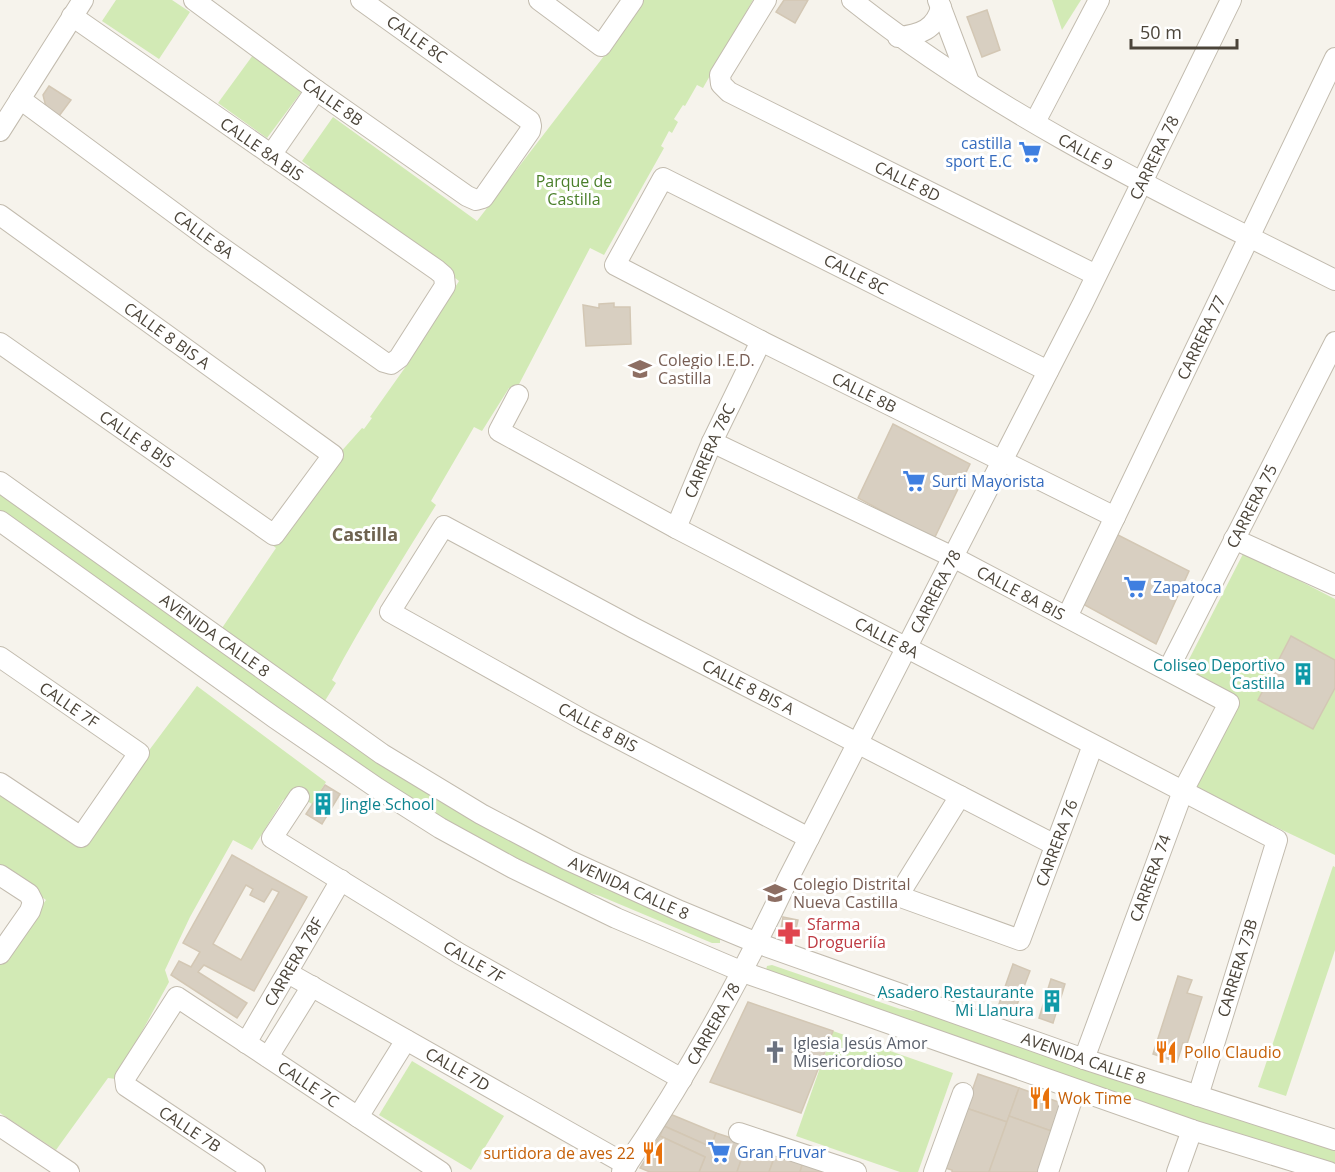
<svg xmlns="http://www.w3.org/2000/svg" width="1335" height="1172" viewBox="0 0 1335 1172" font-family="'Open Sans',sans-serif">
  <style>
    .green { fill: #d2eab5 }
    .building { fill: #d8cfc1; stroke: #d3c7b4; stroke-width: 1.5; fill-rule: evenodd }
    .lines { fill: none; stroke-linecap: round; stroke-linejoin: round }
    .minor-casing { stroke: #c2bbae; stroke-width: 22 }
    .minor { stroke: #fff; stroke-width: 20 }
    .labels { text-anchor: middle; stroke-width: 6; stroke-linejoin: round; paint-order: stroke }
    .street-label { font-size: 16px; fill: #4b4439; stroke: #fff }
    .shop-label { font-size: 16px; fill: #366cbe; stroke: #fff; text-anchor: start }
    .park-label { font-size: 16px; fill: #4a7f2a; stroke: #fff }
    .education-label { font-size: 16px; fill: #785e54; stroke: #fff; text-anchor: start }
    .culture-label { font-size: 16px; fill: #0d838f; stroke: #fff; text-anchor: end }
    .health-label { font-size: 16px; fill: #be3a42; stroke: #fff; text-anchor: start }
    .worship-label { font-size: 16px; fill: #5b616d; stroke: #fff; text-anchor: start }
    .food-label { font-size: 16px; fill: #c56008; stroke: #fff; text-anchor: start }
    .neighbourhood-label { font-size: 18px; font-weight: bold; fill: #6e6250; stroke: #fff }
  </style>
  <rect width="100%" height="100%" fill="#f6f3ec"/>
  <g class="green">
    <path d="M 116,0 L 172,0 L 190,12 L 159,59 L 102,21 Z"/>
    <path d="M 635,0 L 753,0 L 703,88 L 697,85 L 685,106 L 683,105 L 674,119 L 678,122 L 672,133 L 669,131 L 661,146 L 664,148 L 604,255 L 590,248 L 516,390 L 509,388 L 482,431 L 474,427 L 431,501 L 436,505 C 400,563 364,620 332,680 L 336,683 L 323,704 L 220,631 L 276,548 L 271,544 L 338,455 L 362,428 L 364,429 L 372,418 L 370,417 L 409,362 L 459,281 L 308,169 L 310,167 L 302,161 L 333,117 L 477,221 L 604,56 L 599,51 Z"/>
    <path d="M 1052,0 L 1081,0 L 1062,30 Z"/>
    <path d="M 253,55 L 302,91 L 267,138 L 218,103 Z"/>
    <path d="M 0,491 L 345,737 L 720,937 L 720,943 L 712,943 L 600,896 L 567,886 L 533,870 L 394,791 L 0,513 Z"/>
    <path d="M 1244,552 L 1335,599 L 1335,855 L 1195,789 L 1239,701 L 1183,671 Z"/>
    <path d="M 197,686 L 326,782 L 312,804 L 297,795 L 283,800 L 252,850 L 233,840 L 190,917 L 165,970 L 169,982 L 116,1079 L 108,1078 L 56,1150 L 0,1113 L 0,964 L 46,900 L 0,866 L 0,792 L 80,843 Z"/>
    <path d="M 1333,866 L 1335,867 L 1335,950 L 1286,1096 L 1258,1087 Z"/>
    <path d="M 772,965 L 900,1009 L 925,1012 L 1335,1147 L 1335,1167 L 1201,1125 L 766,970 L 767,966 Z"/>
    <path d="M 833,1031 L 953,1073 L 918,1172 L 900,1172 L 796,1136 Z"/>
    <path d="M 412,1061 L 504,1116 L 471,1170 L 379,1115 Z"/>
  </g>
  <g class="building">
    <path d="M 784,0 L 808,0 L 795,23 L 776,12 Z"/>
    <path d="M 987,10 L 1000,50 L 982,57 L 967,17 Z"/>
    <path d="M 49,86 L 71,100 L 59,116 L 46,107 L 43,95 Z"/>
    <path d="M 614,303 L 614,307 L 630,307 L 631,344 L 586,346 L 583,305 L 599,308 L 599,304 Z"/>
    <path d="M 893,424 L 970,464 L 934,539 L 858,498 Z"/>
    <path d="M 1114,533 L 1189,571 L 1156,644 L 1081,603 Z"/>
    <path d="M 1291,636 L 1335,660 L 1335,688 L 1313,729 L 1258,700 Z"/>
    <path d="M 325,785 L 340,794 L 322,824 L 306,814 Z"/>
    <path d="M 232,855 L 307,897 L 254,991 L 204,965 L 198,972 L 247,1003 L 237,1018 L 171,975 L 179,961 L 191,967 L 200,952 L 183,943 ZM 246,885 L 253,889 L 250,895 L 264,902 L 272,889 L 279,892 L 241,960 L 213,944 Z"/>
    <path d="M 783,917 L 798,920 L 793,942 L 785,937 L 781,929 Z"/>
    <path d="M 1013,964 L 1030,971 L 1015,1010 L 999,1004 Z"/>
    <path d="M 1178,976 L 1192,980 L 1187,993 L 1202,997 L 1187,1044 L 1183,1043 L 1177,1062 L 1153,1054 Z"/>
    <path d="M 1051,979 L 1065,984 L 1053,1023 L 1039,1018 Z"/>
    <path d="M 748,1002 L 833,1031 L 801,1113 L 710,1082 Z"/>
    <path d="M 978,1074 L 1019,1088 L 1007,1122 L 966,1108 Z"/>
    <path d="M 1019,1088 L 1064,1104 L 1054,1132 L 1009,1116 Z"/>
    <path d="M 966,1108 L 1007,1122 L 989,1172 L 952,1172 L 952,1170 L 945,1168 Z"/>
    <path d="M 670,1114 L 716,1133 L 711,1147 L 664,1126 Z"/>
    <path d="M 1009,1116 L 1054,1132 L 1038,1172 L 989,1172 Z"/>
    <path d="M 664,1126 L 711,1147 L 716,1133 L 747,1143 L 737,1172 L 699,1172 L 705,1157 L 660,1136 Z"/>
    <path d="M 660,1136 L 705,1157 L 699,1172 L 650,1172 L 640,1168 Z"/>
    <path d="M 747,1143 L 776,1153 L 769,1172 L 737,1172 Z"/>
    <path d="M 776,1153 L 803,1162 L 800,1172 L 769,1172 Z"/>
    <path d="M 803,1162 L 824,1169 L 823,1172 L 800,1172 Z"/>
  </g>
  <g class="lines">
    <g class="minor-casing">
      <g id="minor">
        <path id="s1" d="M 194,0 L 316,90 L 467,196 L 476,200 L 483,198 L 530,131 L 531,126 L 530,121 L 361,0"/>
        <path d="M 539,0 L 601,46 L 633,0"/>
        <path id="s2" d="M 766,0 L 720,75 L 721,84 L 729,92 L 1096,275"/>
        <path id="s3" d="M 852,0 C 998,116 1170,197 1335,280"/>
        <path d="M 938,0 L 969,82"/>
        <path d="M 898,37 C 920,35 936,29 941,7"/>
        <path id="s4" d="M 20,99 L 211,240 L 384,362 L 391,364 L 399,358 L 445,286 L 444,276 L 437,270 L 72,16"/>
        <path d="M 1035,122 L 1099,0"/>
        <path d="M 0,131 L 83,0"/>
        <path d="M 271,155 L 316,90"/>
        <path id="s5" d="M 0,215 L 333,455 L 274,535 L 0,343"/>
        <path id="s6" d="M 1048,371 L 663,178 L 615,265 L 761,341 L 1115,517"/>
        <path id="s7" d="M 518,395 L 499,431 L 676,528 L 1277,840 L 1198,1096"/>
        <path id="s8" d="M 712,442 L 953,557 L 1229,703 L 1183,791 L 1084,1059"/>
        <path id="s9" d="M 0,482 L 382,754 L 481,814 L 568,860 L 680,911 L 757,943 L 1084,1059 L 1335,1140"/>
        <path d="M 0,521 L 275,718 L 377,788 L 440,828 L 513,868 L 616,918 L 743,972 L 1192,1130 L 1329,1172"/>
        <path id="s10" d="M 676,528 L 712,442 L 761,341"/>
        <path d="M 1234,539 L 1335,585"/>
        <path id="s11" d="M 1067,617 L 1335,58"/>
        <path id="s12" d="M 0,657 L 139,753 L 81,837 L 0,783"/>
        <path id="s13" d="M 1168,670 L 1335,342"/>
        <path id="s14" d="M 960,796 L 898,896 L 1020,940 L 1093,745"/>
        <path id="s15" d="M 299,797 L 272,838 L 460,954 L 682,1079"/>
        <path id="s16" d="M 809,838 L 585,721 L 390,612 L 444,526 L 634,628 L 1055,845"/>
        <path d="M 0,875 L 29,894 L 33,902 L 30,911 L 0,954"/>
        <path id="s17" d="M 288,973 L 627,1165"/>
        <path id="s18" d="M 246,1043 L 341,880"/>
        <path d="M 268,1057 L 312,986"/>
        <path d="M 358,1117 L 406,1040"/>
        <path d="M 0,1126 L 69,1172"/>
        <path d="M 739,1133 L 856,1172"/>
        <path id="s19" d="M 255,1172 L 126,1086 L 125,1078 L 177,997 L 441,1172"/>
        <path id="s20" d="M 622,1172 C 686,1079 740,980 788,879 L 1083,303 L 1231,0"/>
        <path d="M 934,1172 L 963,1093"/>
        <path d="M 1048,1172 L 1075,1090"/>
        <path d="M 1177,1172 L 1192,1130"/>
      </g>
    </g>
    <use href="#minor" class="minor"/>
  </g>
  <defs>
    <g id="supermarket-bare" transform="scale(1.8)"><path d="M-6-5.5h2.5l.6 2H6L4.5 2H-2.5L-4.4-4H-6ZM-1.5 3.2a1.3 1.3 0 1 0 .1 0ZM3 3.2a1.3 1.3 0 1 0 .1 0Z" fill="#3f7fe0" stroke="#fff" stroke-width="2.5" paint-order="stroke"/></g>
    <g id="school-bare" transform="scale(1.8)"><path d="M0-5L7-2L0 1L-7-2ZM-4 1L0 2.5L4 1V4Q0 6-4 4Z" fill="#8d6e63" stroke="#fff" stroke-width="2.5" paint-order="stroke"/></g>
    <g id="building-bare" transform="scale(1.8)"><path d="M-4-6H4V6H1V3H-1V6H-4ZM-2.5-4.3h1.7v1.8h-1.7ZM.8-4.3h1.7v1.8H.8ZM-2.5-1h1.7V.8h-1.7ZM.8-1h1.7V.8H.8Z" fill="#0f9aa8" stroke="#fff" stroke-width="2.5" paint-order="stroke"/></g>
    <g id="pharmacy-bare" transform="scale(1.8)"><path d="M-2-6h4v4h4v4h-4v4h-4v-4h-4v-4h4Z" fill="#e0444e" stroke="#fff" stroke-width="2.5" paint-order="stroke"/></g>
    <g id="church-bare" transform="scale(1.8)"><path d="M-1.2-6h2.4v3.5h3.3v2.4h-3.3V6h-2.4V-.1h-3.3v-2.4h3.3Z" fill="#6b7280" stroke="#fff" stroke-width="2.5" paint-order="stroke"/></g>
    <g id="restaurant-bare" transform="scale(1.8)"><path d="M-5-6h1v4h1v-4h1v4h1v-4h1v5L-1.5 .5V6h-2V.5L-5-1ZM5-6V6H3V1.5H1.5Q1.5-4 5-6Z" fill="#e8710a" stroke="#fff" stroke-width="2.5" paint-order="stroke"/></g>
  </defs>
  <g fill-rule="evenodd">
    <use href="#supermarket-bare" x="1030" y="152"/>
    <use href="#school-bare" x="640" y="369"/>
    <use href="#supermarket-bare" x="914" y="481"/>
    <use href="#supermarket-bare" x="1135" y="587"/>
    <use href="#building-bare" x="1303" y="674"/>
    <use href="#building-bare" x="323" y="804"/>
    <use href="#school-bare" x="775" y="893"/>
    <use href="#pharmacy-bare" x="789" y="933"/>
    <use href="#building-bare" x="1052" y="1001"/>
    <use href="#church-bare" x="775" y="1052"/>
    <use href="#restaurant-bare" x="1166" y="1052"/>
    <use href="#restaurant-bare" x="1040" y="1098"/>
    <use href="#supermarket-bare" x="719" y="1152"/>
    <use href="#restaurant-bare" x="653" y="1153"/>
  </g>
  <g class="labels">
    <g class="street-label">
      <text transform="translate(417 39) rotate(35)" y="6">CALLE 8C</text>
      <text dy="6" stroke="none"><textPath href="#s1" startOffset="172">CALLE 8B</textPath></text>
      <text transform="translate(262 149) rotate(35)" y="6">CALLE 8A BIS</text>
      <text dy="6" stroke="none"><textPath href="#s3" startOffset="279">CALLE 9</textPath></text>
      <text dy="6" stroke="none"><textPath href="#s20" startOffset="1146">CARRERA 78</textPath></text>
      <text dy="6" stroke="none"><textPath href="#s2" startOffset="308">CALLE 8D</textPath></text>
      <text dy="6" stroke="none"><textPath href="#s4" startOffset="228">CALLE 8A</textPath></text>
      <text transform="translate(856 274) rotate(27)" y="6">CALLE 8C</text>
      <text dy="6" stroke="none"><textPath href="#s5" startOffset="206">CALLE 8 BIS A</textPath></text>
      <text dy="6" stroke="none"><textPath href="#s11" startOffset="310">CARRERA 77</textPath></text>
      <text dy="6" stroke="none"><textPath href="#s6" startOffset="810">CALLE 8B</textPath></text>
      <text transform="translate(137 439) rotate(35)" y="6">CALLE 8 BIS</text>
      <text dy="6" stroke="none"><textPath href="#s10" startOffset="84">CARRERA 78C</textPath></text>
      <text dy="6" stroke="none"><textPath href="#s13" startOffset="184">CARRERA 75</textPath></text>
      <text dy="6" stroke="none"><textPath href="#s20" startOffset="660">CARRERA 78</textPath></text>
      <text dy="6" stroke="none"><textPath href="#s8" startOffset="344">CALLE 8A BIS</textPath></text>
      <text dy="6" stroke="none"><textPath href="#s9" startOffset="264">AVENIDA CALLE 8</textPath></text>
      <text dy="6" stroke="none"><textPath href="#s7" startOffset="480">CALLE 8A</textPath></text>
      <text dy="6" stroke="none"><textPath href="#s16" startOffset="922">CALLE 8 BIS A</textPath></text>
      <text dy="6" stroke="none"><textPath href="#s12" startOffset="84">CALLE 7F</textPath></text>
      <text transform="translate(598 727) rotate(28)" y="6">CALLE 8 BIS</text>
      <text dy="6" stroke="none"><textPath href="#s14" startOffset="351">CARRERA 76</textPath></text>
      <text transform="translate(1150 878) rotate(-70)" y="6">CARRERA 74</text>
      <text dy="6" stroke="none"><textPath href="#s9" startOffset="750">AVENIDA CALLE 8</textPath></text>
      <text dy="6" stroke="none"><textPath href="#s18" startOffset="94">CARRERA 78F</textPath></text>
      <text dy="6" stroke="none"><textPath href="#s15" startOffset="286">CALLE 7F</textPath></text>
      <text transform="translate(1237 968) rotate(-73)" y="6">CARRERA 73B</text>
      <text dy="6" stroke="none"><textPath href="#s20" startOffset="174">CARRERA 78</textPath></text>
      <text dy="6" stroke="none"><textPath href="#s9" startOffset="1236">AVENIDA CALLE 8</textPath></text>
      <text dy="6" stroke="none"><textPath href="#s17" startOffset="195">CALLE 7D</textPath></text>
      <text dy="6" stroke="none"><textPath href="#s19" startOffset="417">CALLE 7C</textPath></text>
      <text transform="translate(190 1129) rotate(33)" y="6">CALLE 7B</text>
    </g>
    <g class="shop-label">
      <text x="1012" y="149" text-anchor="end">castilla<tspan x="1012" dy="18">sport E.C</tspan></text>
      <text x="932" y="487">Surti Mayorista</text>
      <text x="1153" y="593">Zapatoca</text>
      <text x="737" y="1158">Gran Fruvar</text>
    </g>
    <g class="park-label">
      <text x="574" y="187">Parque de<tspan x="574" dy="18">Castilla</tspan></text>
    </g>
    <g class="education-label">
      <text x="658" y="366">Colegio I.E.D.<tspan x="658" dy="18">Castilla</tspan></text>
      <text x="793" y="890">Colegio Distrital<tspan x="793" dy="18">Nueva Castilla</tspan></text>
    </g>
    <g class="culture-label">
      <text x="1285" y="671">Coliseo Deportivo<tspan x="1285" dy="18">Castilla</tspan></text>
      <text x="341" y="810" text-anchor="start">Jingle School</text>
      <text x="1034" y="998">Asadero Restaurante<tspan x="1034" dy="18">Mi Llanura</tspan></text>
    </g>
    <g class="health-label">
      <text x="807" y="930">Sfarma<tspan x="807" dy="18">Drogueriía</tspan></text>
    </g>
    <g class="worship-label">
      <text x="793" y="1049">Iglesia Jesús Amor<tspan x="793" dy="18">Misericordioso</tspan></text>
    </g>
    <g class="food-label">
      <text x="1184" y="1058">Pollo Claudio</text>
      <text x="1058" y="1104">Wok Time</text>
      <text x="635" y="1159" text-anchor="end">surtidora de aves 22</text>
    </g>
    <g class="neighbourhood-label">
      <text x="365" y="541">Castilla</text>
    </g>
  </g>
  <path d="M1131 39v9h106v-9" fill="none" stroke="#4b4439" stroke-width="3"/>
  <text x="1140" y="39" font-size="18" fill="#4b4439" stroke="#ffffff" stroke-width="4.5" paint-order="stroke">50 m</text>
</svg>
